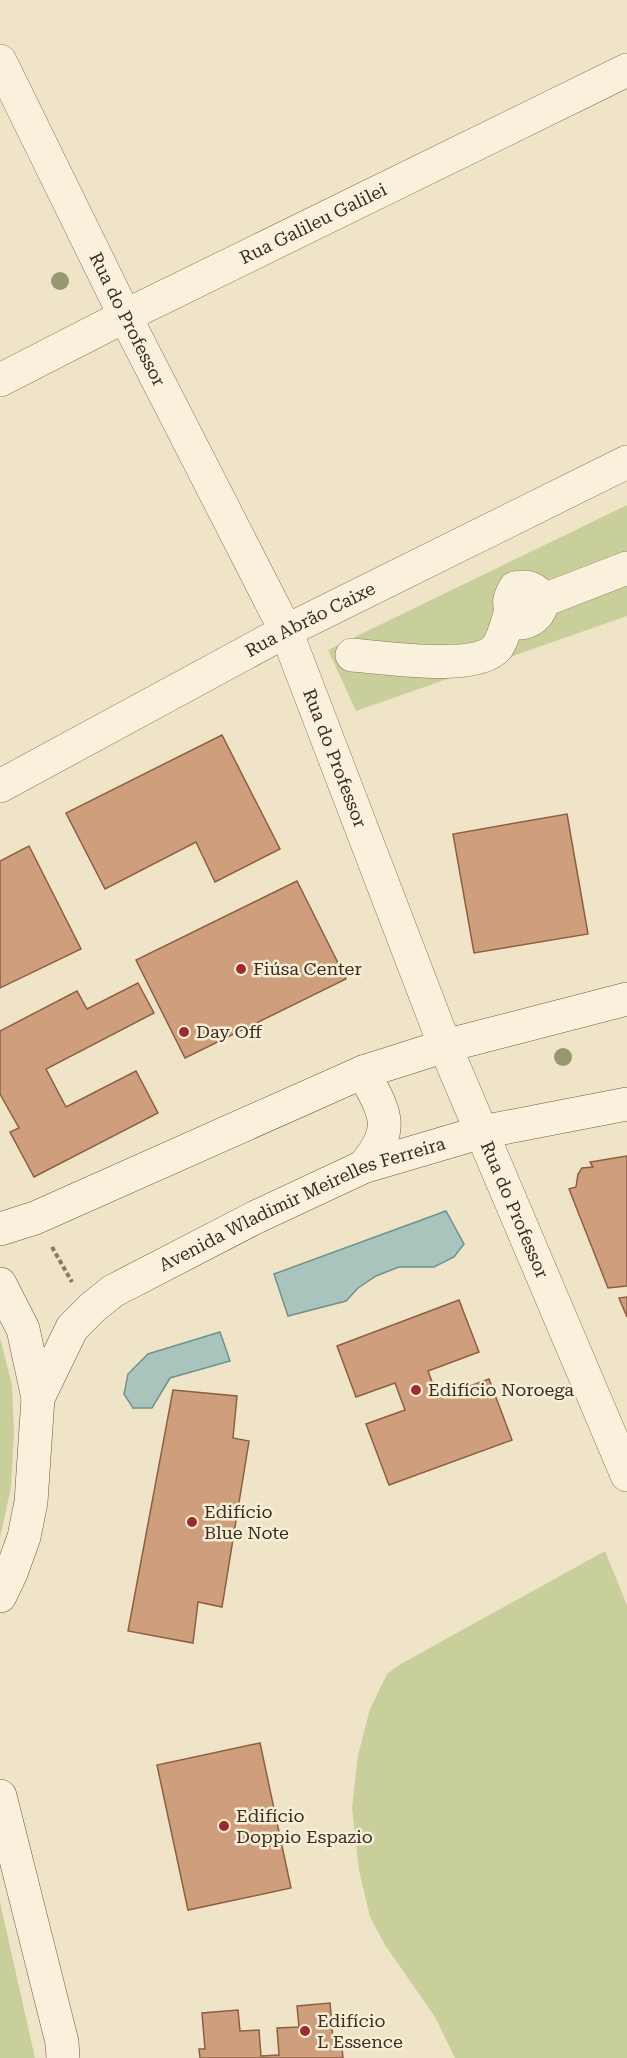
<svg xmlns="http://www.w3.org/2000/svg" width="627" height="2058" viewBox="0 0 627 2058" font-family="'Roboto Serif',serif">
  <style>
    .green { fill: #c9cf9b }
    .water { fill: #a9c4bc; stroke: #6f938a; stroke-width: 1.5 }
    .building { fill: #cf9f7d; stroke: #8d5f41; stroke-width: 1.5 }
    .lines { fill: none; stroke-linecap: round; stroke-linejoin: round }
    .street-casing { stroke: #8d765c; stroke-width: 34 }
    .secondary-casing { stroke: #6f573f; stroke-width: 34 }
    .path { stroke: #8d765c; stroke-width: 4; stroke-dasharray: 4.5 3; stroke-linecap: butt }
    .street { stroke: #faf1dc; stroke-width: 33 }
    .secondary { stroke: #faf1dc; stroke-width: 33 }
    .tree { fill: #96986f }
    .poi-dot { fill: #9e2a2b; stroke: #f7eed8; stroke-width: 2 }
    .labels { text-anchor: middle; stroke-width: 5; stroke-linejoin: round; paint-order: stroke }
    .street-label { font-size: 18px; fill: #3d2e20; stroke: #f7eed8 }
    .poi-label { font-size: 18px; fill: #3d2e20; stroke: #f7eed8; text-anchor: start }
  </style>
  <rect width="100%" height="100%" fill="#f0e4c8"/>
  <g class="green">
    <path d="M 627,505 L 627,616 L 356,711 L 328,650 Z"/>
    <path d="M 0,1338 L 12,1385 L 14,1433 L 11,1487 L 0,1538 Z"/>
    <path d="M 605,1551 L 627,1605 L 627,2058 L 455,2058 L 435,2017 L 385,1945 L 370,1917 L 359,1870 L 352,1808 L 358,1755 L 370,1709 L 387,1674 L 399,1665 Z"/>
    <path d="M 0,1902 L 35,2058 L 0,2058 Z"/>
  </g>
  <g class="water">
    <path d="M 446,1211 L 464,1244 L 454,1257 L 434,1267 L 399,1267 L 376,1276 L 358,1288 L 346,1301 L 288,1316 L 274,1274 Z"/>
    <path d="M 220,1332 L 230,1361 L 170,1378 L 152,1408 L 133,1408 L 124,1394 L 128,1374 L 148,1354 Z"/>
  </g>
  <g class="building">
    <path d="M 222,735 L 280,849 L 215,882 L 196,842 L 105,889 L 66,813 Z"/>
    <path d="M 567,814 L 588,934 L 474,953 L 453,834 Z"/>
    <path d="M 29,846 L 81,949 L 0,988 L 0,861 Z"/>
    <path d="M 297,881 L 346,979 L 185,1058 L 136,960 Z"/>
    <path d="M 138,983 L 154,1013 L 46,1069 L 66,1107 L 136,1071 L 158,1113 L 34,1177 L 10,1132 L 19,1128 L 0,1094 L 0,1031 L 77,991 L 87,1009 Z"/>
    <path d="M 627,1156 L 627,1286 L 608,1288 L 569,1189 L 576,1187 L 578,1174 L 582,1168 L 593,1167 L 590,1162 Z"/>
    <path d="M 627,1297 L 627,1317 L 619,1298 Z"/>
    <path d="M 459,1300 L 479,1352 L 428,1371 L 438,1398 L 489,1379 L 512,1440 L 389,1485 L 366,1424 L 405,1410 L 395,1383 L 356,1397 L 337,1346 Z"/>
    <path d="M 173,1390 L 237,1396 L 233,1438 L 249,1441 L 222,1607 L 198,1602 L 193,1643 L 128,1631 Z"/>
    <path d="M 260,1743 L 291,1888 L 188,1910 L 157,1765 Z"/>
    <path d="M 330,2003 L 333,2039 L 341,2038 L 343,2058 L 200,2058 L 199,2049 L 205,2049 L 202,2013 L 238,2010 L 240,2031 L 259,2030 L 261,2056 L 279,2055 L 277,2028 L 299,2027 L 297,2006 Z"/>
  </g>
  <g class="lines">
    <g class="street-casing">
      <g id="street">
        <path id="s1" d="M 0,61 L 125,316 L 286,631 L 445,1046 L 627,1475"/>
        <path id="s2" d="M 0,380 L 125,316 L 627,70"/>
        <path d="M 544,600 L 627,568"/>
        <path d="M 352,655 C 381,657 480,673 498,646 C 504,637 507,622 511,611 L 514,619 L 522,623 C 535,620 540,613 544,600 C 536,589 529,585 515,588 C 510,597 508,601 511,611"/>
        <path id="s3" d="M 0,786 L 286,631 L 627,462"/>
      </g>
    </g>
    <g class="secondary-casing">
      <g id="secondary">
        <path d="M 363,1072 C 385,1113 397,1128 363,1167"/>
        <path d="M 0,1229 L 35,1218 L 363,1072 L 445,1046 L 627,999"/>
        <path d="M 0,1284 L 23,1329 L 38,1398 L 31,1502 L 24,1537 L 11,1573 L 0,1596"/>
        <path id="s4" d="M 38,1398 L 72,1328 L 93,1307 L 113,1291 L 256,1217 L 363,1167 L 482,1132 L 627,1104"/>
        <path d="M 0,1796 L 62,2042 L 63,2058"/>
      </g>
    </g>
    <path class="path" d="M 52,1247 L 72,1282"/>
    <use href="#street" class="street"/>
    <use href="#secondary" class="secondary"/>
  </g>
  <g class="tree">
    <circle cx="60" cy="281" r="9"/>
    <circle cx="563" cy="1057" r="9"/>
  </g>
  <g class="poi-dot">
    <circle cx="241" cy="969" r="6"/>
    <circle cx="184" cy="1032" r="6"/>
    <circle cx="416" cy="1390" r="6"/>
    <circle cx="192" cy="1522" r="6"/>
    <circle cx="224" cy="1826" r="6"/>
    <circle cx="305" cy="2031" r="6"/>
  </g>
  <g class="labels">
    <g class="street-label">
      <text dy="6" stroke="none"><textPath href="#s2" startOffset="350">Rua Galileu Galilei</textPath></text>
      <text dy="6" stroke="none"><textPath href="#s1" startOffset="288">Rua do Professor</textPath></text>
      <text dy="6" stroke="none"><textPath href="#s3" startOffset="352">Rua Abrão Caixe</textPath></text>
      <text dy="6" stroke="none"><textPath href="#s1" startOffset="774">Rua do Professor</textPath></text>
      <text dy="6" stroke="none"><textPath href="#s4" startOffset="342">Avenida Wladimir Meirelles Ferreira</textPath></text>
      <text dy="6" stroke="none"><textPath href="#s1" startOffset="1260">Rua do Professor</textPath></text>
    </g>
    <g class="poi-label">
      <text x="253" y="975">Fiúsa Center</text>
      <text x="196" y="1038">Day Off</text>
      <text x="428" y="1396">Edifício Noroega</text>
      <text x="204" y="1518">Edifício<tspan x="204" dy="21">Blue Note</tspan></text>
      <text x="236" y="1822">Edifício<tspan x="236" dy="21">Doppio Espazio</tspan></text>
      <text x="317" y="2027">Edifício<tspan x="317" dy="21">L Essence</tspan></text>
    </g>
  </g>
</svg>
